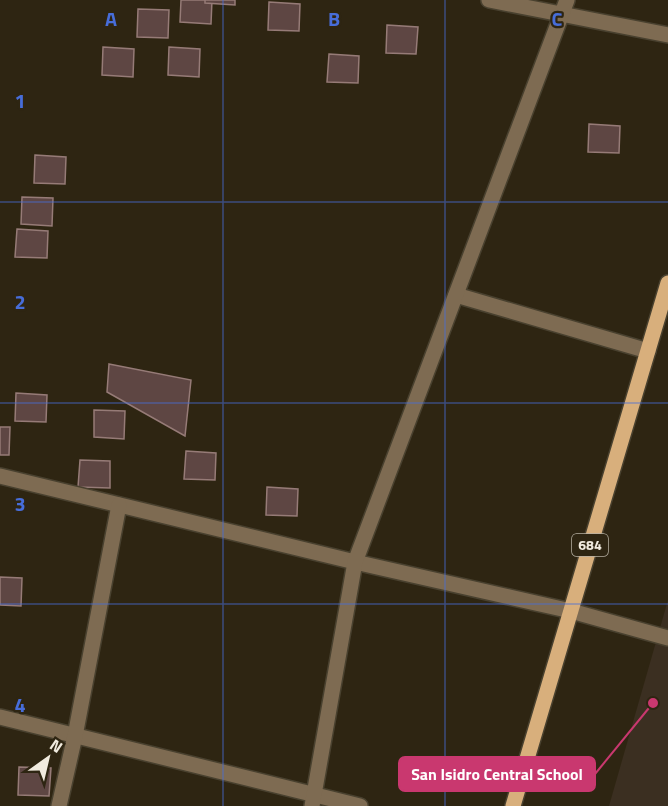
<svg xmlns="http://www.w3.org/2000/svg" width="668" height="806" viewBox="0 0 668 806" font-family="'Titillium Web',sans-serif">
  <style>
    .education { fill: #3b2f21 }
    .building { fill: #5e4643; stroke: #967b77; stroke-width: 1.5 }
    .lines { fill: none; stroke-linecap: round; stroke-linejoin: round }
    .minor-casing { stroke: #49412f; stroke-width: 18 }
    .major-casing { stroke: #49412f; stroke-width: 18 }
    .minor { stroke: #7e6b52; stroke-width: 15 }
    .major { stroke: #d8af7c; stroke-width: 15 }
    .grid { fill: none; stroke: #476dd9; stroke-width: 1.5; stroke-opacity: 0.55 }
    .labels { text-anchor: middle; stroke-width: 4.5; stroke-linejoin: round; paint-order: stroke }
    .shield { fill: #2e2512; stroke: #b6b0a2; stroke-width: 1.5 }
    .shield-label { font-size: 14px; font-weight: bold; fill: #f1ebdf }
    .grid-label { font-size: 20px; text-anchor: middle; font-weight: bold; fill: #476dd9; stroke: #2e2512; stroke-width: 4.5; stroke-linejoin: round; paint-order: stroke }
    .leader { fill: none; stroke: #c9386f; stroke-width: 2 }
    .callout-dot { fill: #c9386f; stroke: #2e2512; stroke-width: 2 }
    .callout { fill: #c9386f; stroke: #c9386f; stroke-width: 2 }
    .callout-label { font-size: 16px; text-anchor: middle; font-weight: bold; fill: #fff }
  </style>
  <rect width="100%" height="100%" fill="#2e2512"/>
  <path class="education" d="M 668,600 L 668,806 L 609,806 Z"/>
  <g class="building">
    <path d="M 181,0 L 212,0 L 211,24 L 180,22 Z"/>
    <path d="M 205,0 L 235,0 L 235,5 L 205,3 Z"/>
    <path d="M 269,2 L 300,4 L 299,31 L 268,30 Z"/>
    <path d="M 138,9 L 169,10 L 168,38 L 137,37 Z"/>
    <path d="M 387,25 L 418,27 L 416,54 L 386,53 Z"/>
    <path d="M 103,47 L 134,49 L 133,77 L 102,75 Z"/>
    <path d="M 169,47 L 200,49 L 199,77 L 168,75 Z"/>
    <path d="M 329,54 L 359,56 L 358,83 L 327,82 Z"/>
    <path d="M 589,124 L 620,126 L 619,153 L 588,152 Z"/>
    <path d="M 35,155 L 66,157 L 65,184 L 34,183 Z"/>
    <path d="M 22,197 L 53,198 L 52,226 L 21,224 Z"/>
    <path d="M 17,229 L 48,231 L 47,258 L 15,257 Z"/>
    <path d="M 109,364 L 191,380 L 185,436 L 107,392 Z"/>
    <path d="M 16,393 L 47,395 L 46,422 L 15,421 Z"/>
    <path d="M 94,410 L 125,411 L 124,439 L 94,437 Z"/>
    <path d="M 0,427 L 10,427 L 9,455 L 0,455 Z"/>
    <path d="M 186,451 L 216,453 L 215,480 L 184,479 Z"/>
    <path d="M 80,460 L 110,461 L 110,488 L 78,487 Z"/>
    <path d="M 267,487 L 298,489 L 297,516 L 266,515 Z"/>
    <path d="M 0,577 L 22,578 L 21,606 L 0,605 Z"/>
    <path d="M 19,767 L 51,768 L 49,796 L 18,795 Z"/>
  </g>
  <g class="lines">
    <g class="minor-casing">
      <g id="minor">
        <path d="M 489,0 L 668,35"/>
        <path d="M 456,295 L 648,351"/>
        <path d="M 0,476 L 355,562 L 571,611 L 668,638"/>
        <path d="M 0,717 L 360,806"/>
        <path d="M 59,806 L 75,736 L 119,505"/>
        <path d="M 312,806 L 355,562 L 567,0"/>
      </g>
    </g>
    <g class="major-casing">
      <path id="major" d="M 513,806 L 668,283"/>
    </g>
    <use href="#minor" class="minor"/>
    <use href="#major" class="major"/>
  </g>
  <path class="grid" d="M 223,0 L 223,806M 445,0 L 445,806M 0,202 L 668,202M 0,403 L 668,403M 0,604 L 668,604"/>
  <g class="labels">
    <rect class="shield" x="572" y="534" width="36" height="22" rx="4.5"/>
    <g class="shield-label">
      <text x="590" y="550">684</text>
    </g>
  </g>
  <g class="grid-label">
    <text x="111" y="26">A</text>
    <text x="334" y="26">B</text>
    <text x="557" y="26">C</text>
    <text x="20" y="108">1</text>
    <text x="20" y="309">2</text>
    <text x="20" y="511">3</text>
    <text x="20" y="712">4</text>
  </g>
  <path class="leader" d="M653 703L595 774"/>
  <circle class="callout-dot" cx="653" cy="703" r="6"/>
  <rect class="callout" x="399" y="757" width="196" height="34" rx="6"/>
  <g class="callout-label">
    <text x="497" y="780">San Isidro Central School</text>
  </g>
  <g transform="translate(48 758) rotate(34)" stroke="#2e2512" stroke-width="4.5" paint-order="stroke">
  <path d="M0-4.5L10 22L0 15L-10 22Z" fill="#f1ebdf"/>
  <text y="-9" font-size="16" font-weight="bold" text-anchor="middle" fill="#f1ebdf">N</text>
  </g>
</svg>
